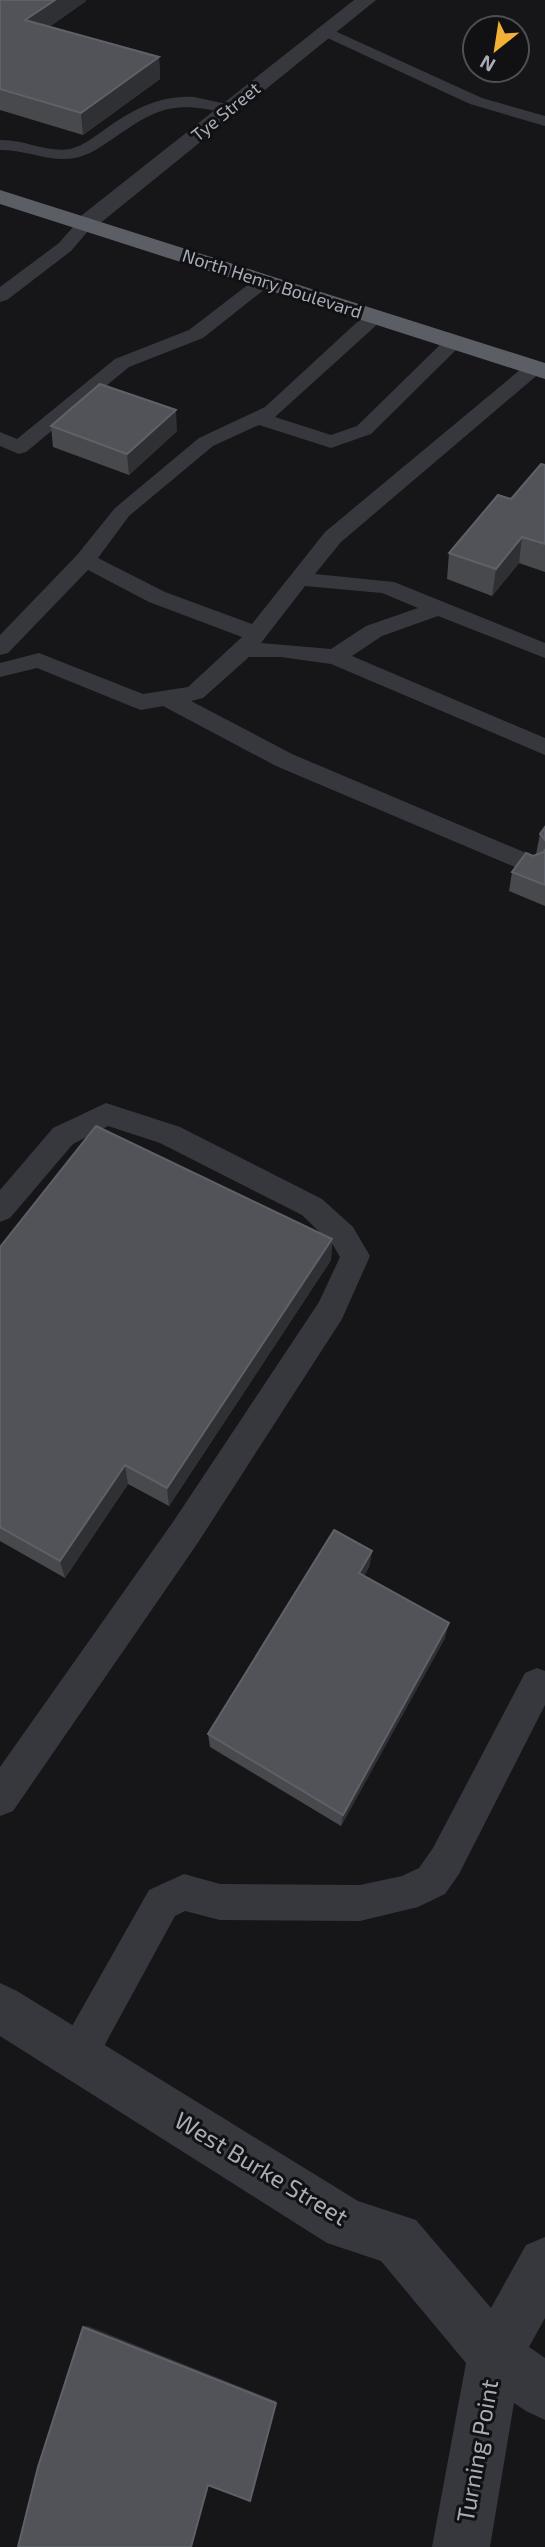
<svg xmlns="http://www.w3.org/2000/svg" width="545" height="2547" viewBox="0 0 545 2547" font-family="'Exo 2',sans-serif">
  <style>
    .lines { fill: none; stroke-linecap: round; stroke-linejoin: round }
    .service { fill: #37383d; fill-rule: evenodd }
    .minor { fill: #37383d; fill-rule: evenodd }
    .tertiary { fill: #37383d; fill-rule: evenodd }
    .trunk { fill: #5b5e65; fill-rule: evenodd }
    .wall { fill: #47494d }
    .shaded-wall { fill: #2f3033 }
    .building { fill: #525359; stroke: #5f6168; stroke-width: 2 }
    .labels { text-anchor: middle; stroke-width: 6; stroke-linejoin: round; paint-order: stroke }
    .far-street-label { font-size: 18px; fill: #a8adb8; stroke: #111113 }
    .near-street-label { font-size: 24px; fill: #a8adb8; stroke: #111113 }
  </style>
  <rect width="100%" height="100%" fill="#161618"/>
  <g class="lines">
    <g class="service">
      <path d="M 326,27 L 482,98 L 545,116 L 545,126 L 470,104 L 321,35 L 318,32 Z"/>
      <path d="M 194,97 L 236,106 L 238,109 L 230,114 C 175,101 160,106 114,138 C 102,146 90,155 75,158 C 50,163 25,149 0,150 L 0,140 C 23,139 48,153 70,149 C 83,146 94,137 104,130 C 132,110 159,95 194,97 Z"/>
      <path d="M 85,219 L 94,224 L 71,251 L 7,300 L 0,302 L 0,287 L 59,243 L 79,220 Z"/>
      <path d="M 264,275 L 273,281 L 270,285 L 203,338 L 129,367 L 26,452 L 19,454 L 0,446 L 0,432 L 17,439 L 115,359 L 189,330 L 258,277 Z"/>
      <path d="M 374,311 L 381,313 L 383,317 L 381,321 L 275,417 L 331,435 L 357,426 L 447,338 L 454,336 L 464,342 L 371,434 L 331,448 L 259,425 L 213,446 L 129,516 L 98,558 L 165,592 L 252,624 L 325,532 L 527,364 L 541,364 L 544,368 L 541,372 L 341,542 L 315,574 L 394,582 L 545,643 L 545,658 L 438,616 L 382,636 L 352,656 L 545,738 L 545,755 L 331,664 L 281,657 L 249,657 L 203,698 L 191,701 L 292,754 L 538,858 L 542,864 L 538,870 L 529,873 L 276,766 L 163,706 L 141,710 L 133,707 L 37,668 L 0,677 L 0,663 L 39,653 L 143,694 L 188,687 L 242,637 L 149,602 L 88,570 L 8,653 L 0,655 L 0,635 L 77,555 L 115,508 L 199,438 L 265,407 L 367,313 ZM 305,586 L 382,593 L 418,608 L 366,626 L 331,649 L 261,643 Z"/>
      <path d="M 106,1103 L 180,1127 L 322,1199 L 353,1227 L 370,1256 L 342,1319 L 197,1544 L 13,1811 L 0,1816 L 0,1767 L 173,1522 L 319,1302 L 340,1257 L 333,1245 L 302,1215 L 160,1143 L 108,1126 L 73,1144 L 10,1218 L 0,1222 L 0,1190 L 53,1128 Z"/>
      <path d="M 537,1668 L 545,1671 L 545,1705 L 459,1874 L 445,1894 L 418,1907 L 360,1921 L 220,1920 L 185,1911 L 175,1916 L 91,2070 L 77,2075 L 63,2070 L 58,2056 L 63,2042 L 149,1890 L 184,1874 L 220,1884 L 360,1885 L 402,1876 L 419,1868 L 433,1848 L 525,1673 Z"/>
    </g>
    <path class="minor" d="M 0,1983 L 17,1991 L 358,2201 L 416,2220 L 491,2308 L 526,2245 L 545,2237 L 545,2318 L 529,2347 L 545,2358 L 545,2420 L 526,2411 L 514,2403 L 490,2547 L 432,2547 L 466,2363 L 381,2261 L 327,2243 L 0,2036 Z"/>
    <path class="tertiary" d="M 354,0 L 376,0 L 93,229 L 77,229 L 74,224 L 77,219 Z"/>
    <path class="trunk" d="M 0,190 L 545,363 L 545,379 L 0,204 Z"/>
  </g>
  <g class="wall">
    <path d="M 0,0 L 86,0 L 86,1 L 49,27 L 159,57 L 160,79 L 83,135 L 0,110 Z"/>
    <path d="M 51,426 L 177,431 L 129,475 L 53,447 Z"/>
    <path d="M 545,465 L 545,572 L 519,563 L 492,596 L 447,579 L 449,553 L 511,499 Z"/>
    <path d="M 545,827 L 545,906 L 509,891 L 512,872 L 536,854 L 540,834 Z"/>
    <path d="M 332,1239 L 331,1260 L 169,1506 L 128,1484 L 65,1578 L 0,1541 L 0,1247 Z"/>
    <path d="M 372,1551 L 369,1567 L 364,1576 L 445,1638 L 341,1826 L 210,1747 L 208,1734 Z"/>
  </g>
  <g class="shaded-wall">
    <path d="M 55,0 L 86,0 L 86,1 L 28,42 L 25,20 Z"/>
    <path d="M 159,57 L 160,79 L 83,135 L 81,113 Z"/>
    <path d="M 176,410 L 177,431 L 129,475 L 127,454 Z"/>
    <path d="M 522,537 L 519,563 L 492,596 L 496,569 Z"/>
    <path d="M 332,1239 L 331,1260 L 169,1506 L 167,1488 Z"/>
    <path d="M 125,1465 L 128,1484 L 65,1578 L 60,1561 Z"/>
    <path d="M 372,1551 L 369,1567 L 357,1589 L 359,1573 Z"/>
    <path d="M 449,1623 L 445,1638 L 341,1826 L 343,1815 Z"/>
    <path d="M 88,2326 L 276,2401 L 276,2403 L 83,2327 Z"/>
  </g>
  <g class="building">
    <path d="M 0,0 L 55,0 L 25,20 L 159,57 L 81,113 L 0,89 Z"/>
    <path d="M 100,384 L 176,410 L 127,454 L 51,426 Z"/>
    <path d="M 541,464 L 545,465 L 545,544 L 522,537 L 496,569 L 449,553 L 498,495 L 511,499 Z"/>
    <path d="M 545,827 L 545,840 L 540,834 Z"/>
    <path d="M 545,849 L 545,885 L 512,872 L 526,853 L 533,856 L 544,852 Z"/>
    <path d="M 96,1126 L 332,1239 L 167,1488 L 125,1465 L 60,1561 L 0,1527 L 0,1247 Z"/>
    <path d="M 334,1530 L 372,1551 L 359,1573 L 449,1623 L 343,1815 L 208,1734 Z"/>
    <path d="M 83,2327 L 276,2403 L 250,2501 L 208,2485 L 191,2547 L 18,2547 L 38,2467 Z"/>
  </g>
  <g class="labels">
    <g class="far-street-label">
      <text transform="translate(226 112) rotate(-39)" y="6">Tye Street</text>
      <text transform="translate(272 284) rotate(18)" y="6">North Henry Boulevard</text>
    </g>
    <g class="near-street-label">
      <text transform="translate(261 2169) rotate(31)" y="8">West Burke Street</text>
      <text transform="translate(478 2451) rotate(-80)" y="8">Turning Point</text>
    </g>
  </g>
  <g transform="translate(496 49) rotate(210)"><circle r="33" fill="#111113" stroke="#4d4f55" stroke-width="2"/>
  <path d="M0-5L12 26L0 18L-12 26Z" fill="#f2b134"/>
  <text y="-10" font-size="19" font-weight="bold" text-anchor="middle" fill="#a8adb8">N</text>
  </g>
</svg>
